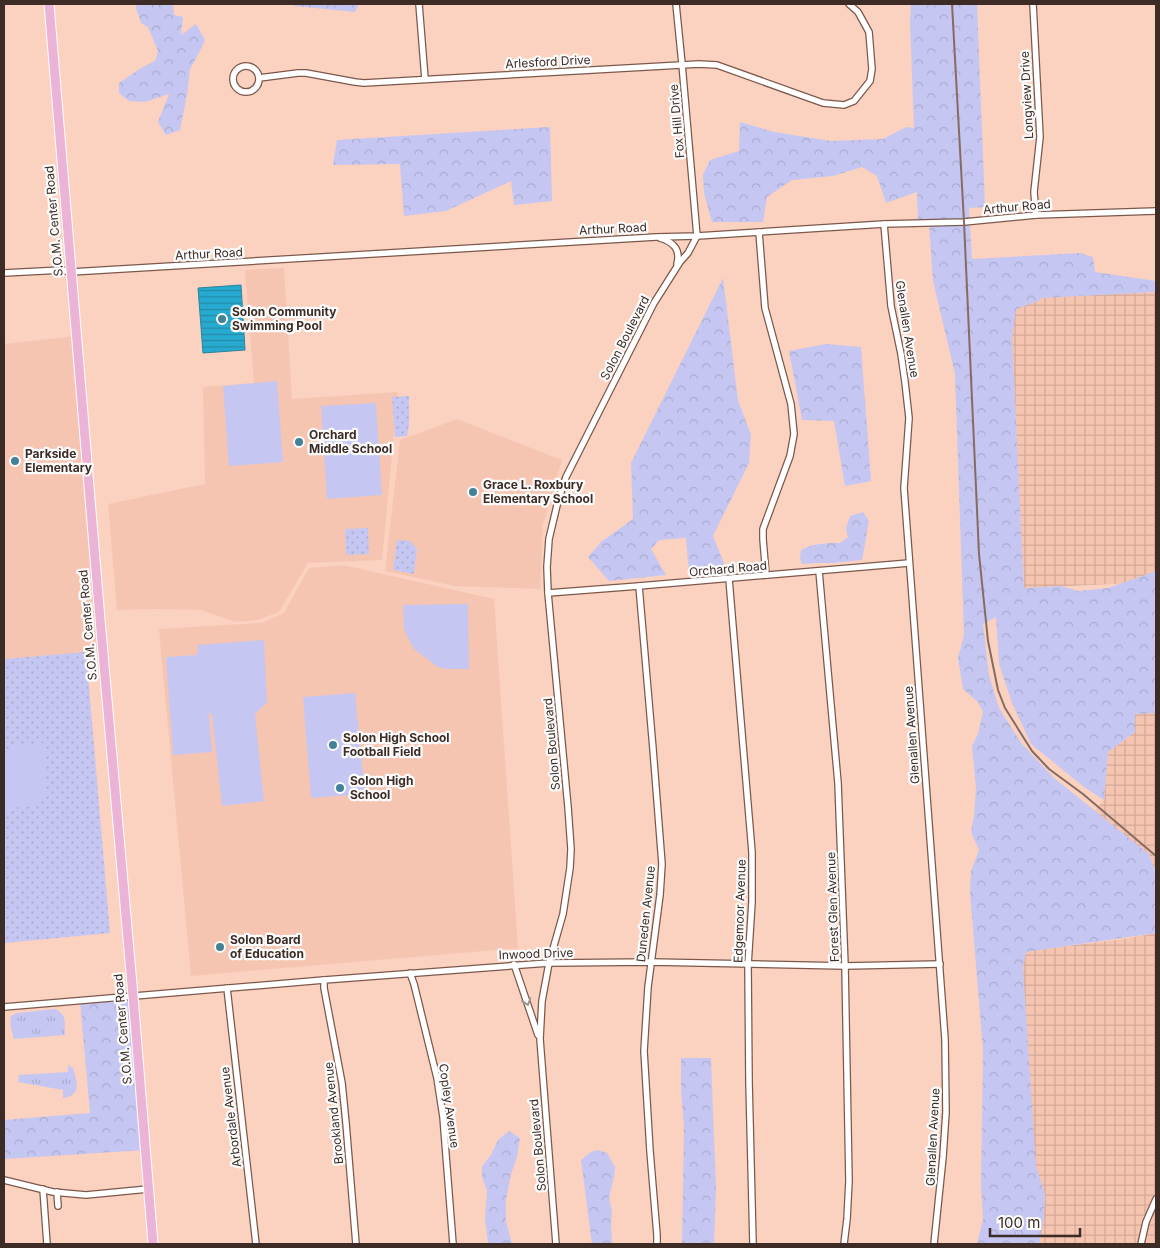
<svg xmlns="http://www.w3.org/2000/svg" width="1160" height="1248" viewBox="0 0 1160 1248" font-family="Inter,sans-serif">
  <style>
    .built { fill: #f6c5b1 }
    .industrial { fill: url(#industrial-grid) }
    .grass { fill: url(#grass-tufts) }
    .forest { fill: url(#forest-crowns) }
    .park { fill: url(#park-dots) }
    .pitch { fill: #c5c7f2 }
    .water { fill: url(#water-rules); stroke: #2d849c }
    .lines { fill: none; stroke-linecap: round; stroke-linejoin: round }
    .minor-casing { stroke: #7c584a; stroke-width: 8 }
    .primary-casing { stroke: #fff; stroke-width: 11 }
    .minor { stroke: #fff; stroke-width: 5.5 }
    .primary { stroke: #ebb4d7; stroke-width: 9 }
    .rail { stroke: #856b61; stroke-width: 2 }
    .oneway { stroke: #9e9692 }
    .poi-dot { fill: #438197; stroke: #fcfcfc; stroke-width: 2 }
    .labels { text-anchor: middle; stroke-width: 4.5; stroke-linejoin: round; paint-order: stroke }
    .street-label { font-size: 12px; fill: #3c2c25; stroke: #fcfcfc }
    .poi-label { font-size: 12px; font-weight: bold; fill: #3c2c25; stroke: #fcfcfc; text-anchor: start }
  </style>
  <defs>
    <pattern id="industrial-grid" width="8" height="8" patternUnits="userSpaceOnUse" patternTransform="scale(1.25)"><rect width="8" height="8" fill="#f6c5b1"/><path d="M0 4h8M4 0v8" fill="none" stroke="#d4a998"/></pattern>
    <pattern id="grass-tufts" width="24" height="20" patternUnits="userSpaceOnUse" patternTransform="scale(1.25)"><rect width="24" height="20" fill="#c5c7f2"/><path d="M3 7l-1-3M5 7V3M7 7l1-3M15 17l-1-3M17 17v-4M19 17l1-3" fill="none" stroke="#aaabcf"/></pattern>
    <pattern id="forest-crowns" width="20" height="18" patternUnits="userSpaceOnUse" patternTransform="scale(1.25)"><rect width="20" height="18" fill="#c5c7f2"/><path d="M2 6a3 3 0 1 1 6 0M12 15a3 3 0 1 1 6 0" fill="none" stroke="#aaabcf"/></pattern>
    <pattern id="park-dots" width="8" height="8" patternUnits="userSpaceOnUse" patternTransform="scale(1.25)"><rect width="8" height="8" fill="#c5c7f2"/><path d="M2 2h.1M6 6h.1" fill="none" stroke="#aaabcf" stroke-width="1.8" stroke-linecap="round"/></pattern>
    <pattern id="water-rules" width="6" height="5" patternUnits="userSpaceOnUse" patternTransform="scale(1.25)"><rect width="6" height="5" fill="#27aacf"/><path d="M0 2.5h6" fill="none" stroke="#238ba8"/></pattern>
  </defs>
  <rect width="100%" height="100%" fill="#fbd1c0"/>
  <g class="built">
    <path d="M 284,268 L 292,399 L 398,392 L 382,560 L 308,563 L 279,612 L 258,620 L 236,622 L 201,610 L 157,609 L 117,610 L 108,504 L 205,484 L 203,387 L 254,383 L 245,270 Z"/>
    <path d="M 77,336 L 103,652 L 4,660 L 4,344 Z"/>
    <path d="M 457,419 L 562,460 L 543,524 L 540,589 L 455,586 L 385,571 L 400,440 Z"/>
    <path d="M 343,565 L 494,599 L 518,948 L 191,976 L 159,629 L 261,623 L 284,613 L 309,568 Z"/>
  </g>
  <g class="industrial">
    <path d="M 1156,292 L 1156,582 L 1024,588 L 1010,299 Z"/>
    <path d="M 1156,713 L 1156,874 L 1156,870 L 1095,811 L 1104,800 L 1108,752 L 1135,732 L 1135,714 Z"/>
    <path d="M 1156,933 L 1156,1244 L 1022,1244 L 1023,968 L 1026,951 L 1124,939 Z"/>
  </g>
  <g class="grass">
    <path d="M 55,1009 C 68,1015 64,1023 65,1035 L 14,1039 C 12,1031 9,1024 11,1016 L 17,1013 Z"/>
    <path d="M 68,1065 L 73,1068 C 77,1081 82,1096 63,1098 L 63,1090 L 18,1082 L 19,1075 L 68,1072 Z"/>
  </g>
  <g class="forest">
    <path d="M 137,4 L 173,4 L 174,15 L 183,17 L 181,35 L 196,24 L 205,40 L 200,51 L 190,69 L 187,95 L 180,130 L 166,135 L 158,122 L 169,94 L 145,102 L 129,101 L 119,93 L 119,83 L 141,68 L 155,61 L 158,51 L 148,27 L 141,23 L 136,8 Z"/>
    <path d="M 295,4 L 359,4 L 355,12 L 294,6 Z"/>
    <path d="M 911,4 L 977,4 L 985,207 L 969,208 L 972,259 L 1080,253 L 1093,257 L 1095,272 L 1156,281 L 1156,292 L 1042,298 L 1038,301 L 1016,309 L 1012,337 L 1024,588 L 1061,586 L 1078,591 L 1108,588 L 1156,571 L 1156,713 L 1135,714 L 1135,732 L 1108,752 L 1104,800 L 1084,787 L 1031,744 L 1012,703 L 999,664 L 996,617 L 983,624 L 989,675 L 999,708 L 1022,744 L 1054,778 L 1149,854 L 1156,874 L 1156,933 L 1026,952 L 1023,968 L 1036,1166 L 1045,1194 L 1044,1218 L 1039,1244 L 977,1244 L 983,1219 L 981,1185 L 983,1050 L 970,892 L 971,871 L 979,850 L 971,832 L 974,815 L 976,788 L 972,746 L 978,734 L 983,712 L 978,702 L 963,689 L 958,658 L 964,635 L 955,374 L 933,281 L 929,223 L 918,223 L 917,192 L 886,203 L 877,176 L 862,167 L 833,176 L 792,180 L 767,197 L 763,222 L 712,222 L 704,193 L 703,175 L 710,160 L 739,151 L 740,122 L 774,132 L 831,141 L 883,139 L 906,127 L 914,128 L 910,22 Z"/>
    <path d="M 550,127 L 552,201 L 514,205 L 511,181 L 446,211 L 404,216 L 400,164 L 333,165 L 337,140 Z"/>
    <path d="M 723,278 L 738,400 L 751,435 L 749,463 L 713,536 L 726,569 L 689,573 L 686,538 L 659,540 L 651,549 L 666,575 L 609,581 L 588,557 L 601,542 L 633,519 L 631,463 Z"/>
    <path d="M 826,344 L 861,347 L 871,481 L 845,486 L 834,421 L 802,420 L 789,351 Z"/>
    <path d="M 863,512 L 869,521 C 866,534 865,547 862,560 L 834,563 L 817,563 L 802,564 L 800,559 L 801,550 L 805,548 L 813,545 L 830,543 L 840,543 L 848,537 L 846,528 L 850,516 Z"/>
    <path d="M 133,996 L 145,1150 L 4,1159 L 4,1120 L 90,1113 L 80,1001 Z"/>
    <path d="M 711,1058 L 716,1189 L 714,1244 L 682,1244 L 684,1127 L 681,1089 L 681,1058 Z"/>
    <path d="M 509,1131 L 520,1138 L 517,1157 L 511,1174 L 506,1200 L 506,1221 L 512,1244 L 488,1244 L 485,1218 L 487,1191 L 482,1177 L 482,1166 L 491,1155 L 498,1140 Z"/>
    <path d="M 598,1150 L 607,1153 L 615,1167 L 614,1177 L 609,1198 L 612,1211 L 611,1223 L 612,1244 L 592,1244 L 581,1160 L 591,1152 Z"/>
  </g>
  <g class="park">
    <path d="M 409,396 L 409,424 L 407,436 L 395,437 L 392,397 Z"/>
    <path d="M 368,528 L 369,554 L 346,555 L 345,529 Z"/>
    <path d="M 397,540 L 410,541 L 417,549 L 414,574 L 393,570 Z"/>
    <path d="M 86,652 L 110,933 L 4,943 L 4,659 Z"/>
  </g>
  <g class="pitch">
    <path d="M 277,381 L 283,462 L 229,466 L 223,386 Z"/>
    <path d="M 376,403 L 382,495 L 327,499 L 321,406 Z"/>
    <path d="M 468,604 L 469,669 L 447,669 L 438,667 L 414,649 L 407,636 L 404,628 L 403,605 Z"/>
    <path d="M 264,640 L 267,702 L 255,714 L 264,801 L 222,806 L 212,714 L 209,713 L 212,752 L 173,755 L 166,657 L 197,655 L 198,645 Z"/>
    <path d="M 355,693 L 365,794 L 311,798 L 303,697 Z"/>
    <path d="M 44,743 L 44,798 L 39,805 L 4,809 L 4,750 L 10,748 Z"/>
  </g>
  <path class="water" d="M 241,285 L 245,350 L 203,353 L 198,288 Z"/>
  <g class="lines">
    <g class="minor-casing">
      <g id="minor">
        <path d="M 419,4 L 425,79"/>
        <path d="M 676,4 L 682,64 L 697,236"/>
        <path d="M 1033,4 L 1040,137 L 1034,192 L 1036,215"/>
        <circle cx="246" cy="79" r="13"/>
        <path d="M 259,78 L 298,73 L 306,73 L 355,82 L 364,83 L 699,64 L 717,65 L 823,103 L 844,105 L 854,101 L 870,81 L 872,69 L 869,32 L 858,12 L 849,4"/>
        <path d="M 884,224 L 891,306 L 901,354 L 905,382 L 909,418 L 904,488 L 945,1039 L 946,1112 L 943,1157 L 934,1244"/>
        <path d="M 759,232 L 765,308 L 791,404 L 794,434 L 790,456 L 763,529 L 763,539 L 766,575"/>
        <path d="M 660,238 C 673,242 681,249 677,264"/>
        <path d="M 4,273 L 62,270 L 71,272 L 656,237 L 697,236 L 884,224 L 964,222 L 1036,215 L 1156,211"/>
        <path d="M 819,571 L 838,783 L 845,966 L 849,1181 L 847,1219 L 844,1244"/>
        <path d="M 729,579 L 752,852 L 752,902 L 748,965 L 749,1082 L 753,1244"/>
        <path d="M 639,586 L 653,749 L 662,864 L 660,895 L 648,987 L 644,1051 L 650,1151 L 657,1235 L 657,1244"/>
        <path d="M 548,593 L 639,586 L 909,563"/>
        <path d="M 514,964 L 538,1035"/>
        <path d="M 410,973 L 414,984 L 437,1078 L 443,1117 L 453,1244"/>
        <path d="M 324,980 L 324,988 L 342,1083 L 346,1123 L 356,1244"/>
        <path d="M 227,988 L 256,1244"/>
        <path d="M 4,1007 L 324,980 L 549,963 L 651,962 L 845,966 L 940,964"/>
        <path d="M 4,1180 L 53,1192 L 86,1195 L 148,1189"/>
        <path d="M 43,1189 L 47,1244"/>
        <path d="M 57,1192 L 58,1206"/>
        <path d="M 556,1244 L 540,1039 L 542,1001 L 549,963 L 563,914 L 570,868 L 571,849 L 568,807 L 548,593 L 547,567 L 549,539 L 558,501 L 566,477 L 654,303 L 680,262 L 688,253 L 697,236"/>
        <path d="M 1141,1244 L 1146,1222 L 1156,1199"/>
      </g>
    </g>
    <g class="primary-casing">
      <path id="primary" d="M 49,4 L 100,619 L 133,996 L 153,1244"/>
    </g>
    <use href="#minor" class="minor"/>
    <use href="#primary" class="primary"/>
    <path class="rail" d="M 952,4 L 964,222 L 979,554 L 988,641 L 998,690 L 1005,708 L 1032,751 L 1049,769 L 1083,794 L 1156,856"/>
  </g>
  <defs><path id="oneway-chevron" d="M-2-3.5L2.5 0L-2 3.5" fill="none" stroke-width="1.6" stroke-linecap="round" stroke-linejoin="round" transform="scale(1.25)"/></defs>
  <use class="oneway" href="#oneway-chevron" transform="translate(527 1002) rotate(71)"/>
  <g class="poi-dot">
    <circle cx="222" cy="319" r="5"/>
    <circle cx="299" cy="442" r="5"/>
    <circle cx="15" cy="461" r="5"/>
    <circle cx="473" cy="492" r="5"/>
    <circle cx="333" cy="745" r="5"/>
    <circle cx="340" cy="788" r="5"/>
    <circle cx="220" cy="947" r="5"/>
  </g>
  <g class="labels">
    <g class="street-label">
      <text transform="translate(548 62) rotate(-3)" y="4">Arlesford Drive</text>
      <text transform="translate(1027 95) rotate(-93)" y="4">Longview Drive</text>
      <text transform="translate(677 121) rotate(-95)" y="4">Fox Hill Drive</text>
      <text transform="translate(1017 207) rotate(-5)" y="4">Arthur Road</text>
      <text transform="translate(54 221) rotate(-95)" y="4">S.O.M. Center Road</text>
      <text transform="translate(613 229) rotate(-3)" y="4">Arthur Road</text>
      <text transform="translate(209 254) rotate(-3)" y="4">Arthur Road</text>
      <text transform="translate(907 329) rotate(81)" y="4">Glenallen Avenue</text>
      <text transform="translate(625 338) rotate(-63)" y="4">Solon Boulevard</text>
      <text transform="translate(728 569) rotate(-5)" y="4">Orchard Road</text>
      <text transform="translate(88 625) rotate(-95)" y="4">S.O.M. Center Road</text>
      <text transform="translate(912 735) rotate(-94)" y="4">Glenallen Avenue</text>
      <text transform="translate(552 744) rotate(-95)" y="4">Solon Boulevard</text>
      <text transform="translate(833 907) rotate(-92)" y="4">Forest Glen Avenue</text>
      <text transform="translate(740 911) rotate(-88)" y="4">Edgemoor Avenue</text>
      <text transform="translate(646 914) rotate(-84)" y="4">Duneden Avenue</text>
      <text transform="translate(536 954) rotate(-2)" y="4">Inwood Drive</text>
      <text transform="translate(123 1029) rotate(-95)" y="4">S.O.M. Center Road</text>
      <text transform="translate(449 1106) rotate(82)" y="4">Copley Avenue</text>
      <text transform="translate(334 1113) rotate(-96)" y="4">Brookland Avenue</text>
      <text transform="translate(231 1117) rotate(-97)" y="4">Arbordale Avenue</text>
      <text transform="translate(933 1137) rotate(-87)" y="4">Glenallen Avenue</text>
      <text transform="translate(538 1145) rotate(-95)" y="4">Solon Boulevard</text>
    </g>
    <g class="poi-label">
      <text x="232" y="316">Solon Community<tspan x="232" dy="14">Swimming Pool</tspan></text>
      <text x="309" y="439">Orchard<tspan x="309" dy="14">Middle School</tspan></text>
      <text x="25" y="458">Parkside<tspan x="25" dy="14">Elementary</tspan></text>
      <text x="483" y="489">Grace L. Roxbury<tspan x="483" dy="14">Elementary School</tspan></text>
      <text x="343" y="742">Solon High School<tspan x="343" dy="14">Football Field</tspan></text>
      <text x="350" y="785">Solon High<tspan x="350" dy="14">School</tspan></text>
      <text x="230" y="944">Solon Board<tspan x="230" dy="14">of Education</tspan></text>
    </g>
  </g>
  <rect width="1160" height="1248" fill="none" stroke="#3c2c25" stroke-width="10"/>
  <path d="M990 1228v8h90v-8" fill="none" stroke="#3c2c25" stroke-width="2.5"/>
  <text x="998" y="1228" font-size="15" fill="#3c2c25" stroke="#fcfcfc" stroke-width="4" paint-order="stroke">100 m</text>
</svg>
